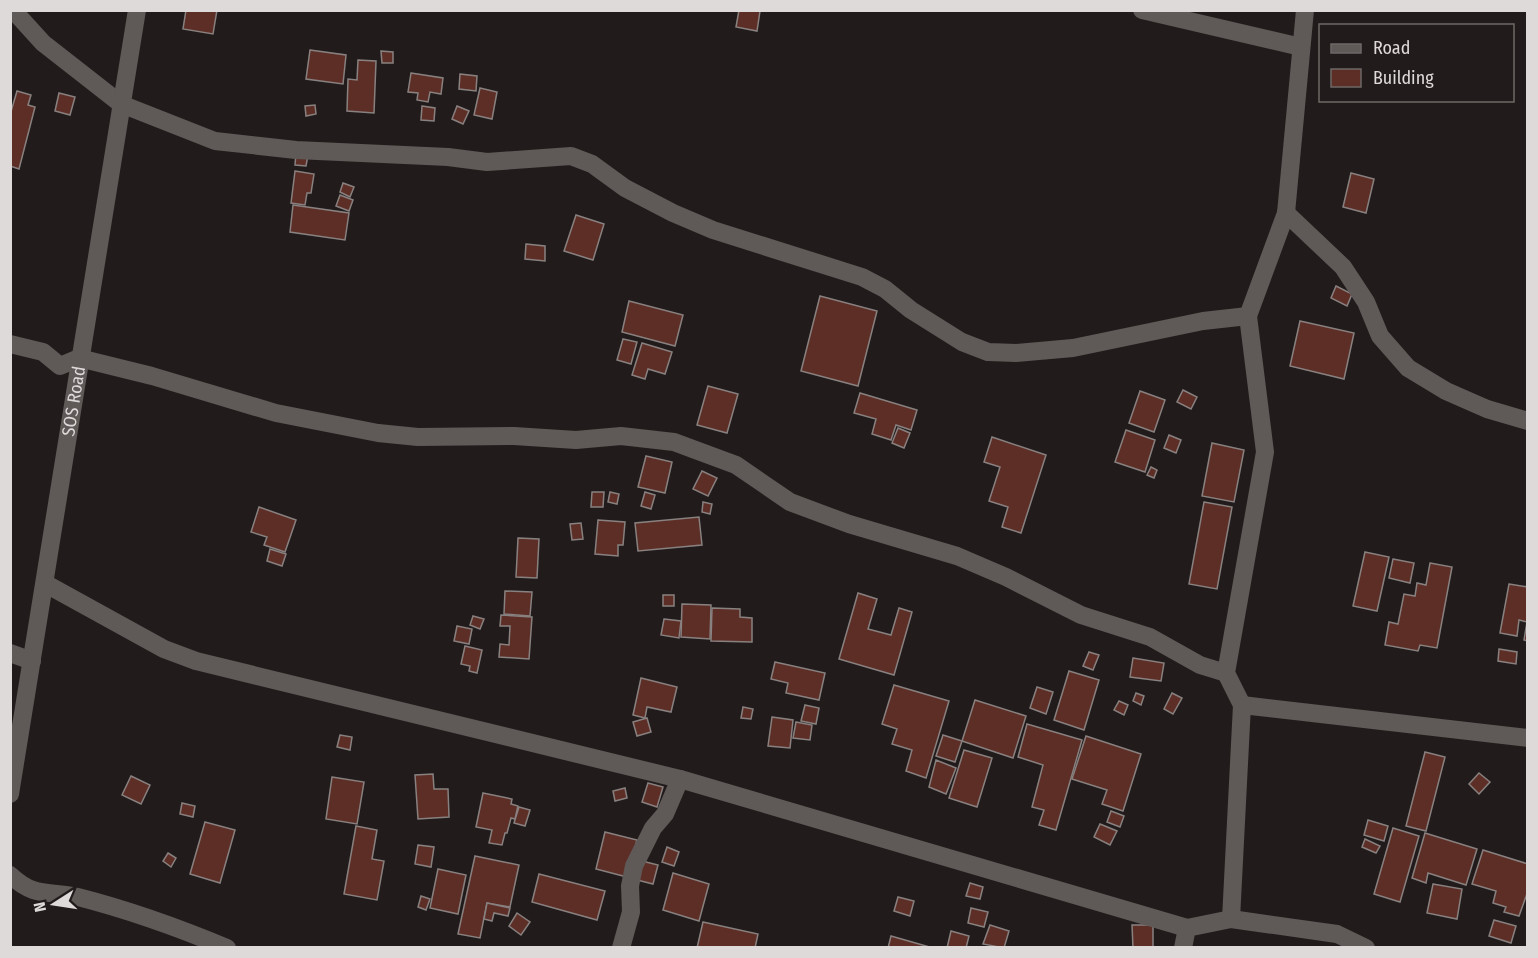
<svg xmlns="http://www.w3.org/2000/svg" width="1538" height="958" viewBox="0 0 1538 958" font-family="'Fira Sans Condensed',sans-serif">
  <style>
    .building { fill: #5d2e26; stroke: #888180; stroke-width: 1.5 }
    .lines { fill: none; stroke-linecap: round; stroke-linejoin: round }
    .street { stroke: #5f5958; stroke-width: 18 }
    .secondary { stroke: #5f5958; stroke-width: 18 }
    .labels { text-anchor: middle; stroke-width: 5; stroke-linejoin: round; paint-order: stroke }
    .street-label { font-size: 18px; fill: #dedada; stroke: #211c1b }
  </style>
  <rect width="100%" height="100%" fill="#211c1b"/>
  <g class="building">
    <path d="M 186,10 L 217,10 L 213,34 L 183,29 Z"/>
    <path d="M 739,10 L 760,11 L 757,31 L 736,27 Z"/>
    <path d="M 310,50 L 346,55 L 343,84 L 306,79 Z"/>
    <path d="M 381,51 L 393,52 L 393,63 L 382,63 Z"/>
    <path d="M 358,60 L 376,61 L 374,113 L 347,111 L 348,79 L 357,80 Z"/>
    <path d="M 411,73 L 443,78 L 441,94 L 430,92 L 428,102 L 417,100 L 418,93 L 408,92 Z"/>
    <path d="M 460,74 L 477,76 L 476,91 L 459,89 Z"/>
    <path d="M 480,88 L 497,92 L 492,119 L 474,115 Z"/>
    <path d="M 17,91 L 31,95 L 28,105 L 35,107 L 19,169 L 10,166 L 10,115 Z"/>
    <path d="M 59,93 L 75,97 L 70,115 L 55,111 Z"/>
    <path d="M 315,105 L 316,114 L 306,116 L 305,106 Z"/>
    <path d="M 422,106 L 435,108 L 434,121 L 421,120 Z"/>
    <path d="M 457,106 L 469,111 L 463,124 L 452,119 Z"/>
    <path d="M 296,153 L 308,155 L 306,166 L 295,165 Z"/>
    <path d="M 295,171 L 314,174 L 311,193 L 307,193 L 305,205 L 291,203 Z"/>
    <path d="M 1351,173 L 1374,179 L 1366,213 L 1343,207 Z"/>
    <path d="M 343,183 L 354,187 L 350,197 L 340,192 Z"/>
    <path d="M 340,195 L 353,200 L 349,211 L 336,206 Z"/>
    <path d="M 293,205 L 349,213 L 345,240 L 290,232 Z"/>
    <path d="M 576,215 L 604,224 L 593,260 L 564,251 Z"/>
    <path d="M 526,244 L 545,246 L 545,261 L 525,259 Z"/>
    <path d="M 1336,286 L 1352,294 L 1347,306 L 1331,298 Z"/>
    <path d="M 820,296 L 877,311 L 858,386 L 801,371 Z"/>
    <path d="M 629,301 L 683,315 L 675,346 L 622,332 Z"/>
    <path d="M 1300,321 L 1354,333 L 1344,379 L 1290,366 Z"/>
    <path d="M 623,339 L 637,342 L 631,364 L 617,360 Z"/>
    <path d="M 642,343 L 672,352 L 665,374 L 648,369 L 645,379 L 632,375 Z"/>
    <path d="M 708,386 L 738,394 L 727,433 L 697,425 Z"/>
    <path d="M 1183,390 L 1197,397 L 1191,409 L 1177,402 Z"/>
    <path d="M 1140,391 L 1165,400 L 1154,432 L 1129,423 Z"/>
    <path d="M 860,393 L 917,410 L 911,430 L 896,425 L 891,440 L 872,434 L 876,419 L 854,413 Z"/>
    <path d="M 898,428 L 910,433 L 904,448 L 892,443 Z"/>
    <path d="M 1126,430 L 1155,440 L 1145,472 L 1115,462 Z"/>
    <path d="M 1169,435 L 1181,440 L 1176,453 L 1164,448 Z"/>
    <path d="M 992,437 L 1046,455 L 1021,533 L 1002,527 L 1008,507 L 989,501 L 1000,467 L 984,462 Z"/>
    <path d="M 1212,443 L 1244,450 L 1234,502 L 1202,496 Z"/>
    <path d="M 646,456 L 672,462 L 665,493 L 638,487 Z"/>
    <path d="M 1151,467 L 1157,470 L 1154,478 L 1147,475 Z"/>
    <path d="M 702,471 L 717,478 L 708,496 L 693,489 Z"/>
    <path d="M 592,492 L 604,492 L 603,507 L 591,507 Z"/>
    <path d="M 610,492 L 619,494 L 617,504 L 608,502 Z"/>
    <path d="M 645,492 L 655,495 L 651,509 L 641,506 Z"/>
    <path d="M 703,502 L 712,504 L 710,514 L 702,512 Z"/>
    <path d="M 1204,502 L 1232,507 L 1217,589 L 1189,584 Z"/>
    <path d="M 259,507 L 296,520 L 285,552 L 264,545 L 267,537 L 251,532 Z"/>
    <path d="M 699,517 L 702,545 L 638,551 L 635,523 Z"/>
    <path d="M 598,520 L 625,522 L 623,545 L 618,545 L 618,556 L 595,554 Z"/>
    <path d="M 581,523 L 583,539 L 572,540 L 570,524 Z"/>
    <path d="M 518,538 L 539,539 L 537,578 L 516,577 Z"/>
    <path d="M 270,549 L 286,554 L 282,566 L 267,561 Z"/>
    <path d="M 1365,552 L 1389,557 L 1377,611 L 1353,606 Z"/>
    <path d="M 1393,559 L 1414,563 L 1410,583 L 1389,578 Z"/>
    <path d="M 1430,563 L 1452,567 L 1437,648 L 1420,645 L 1418,651 L 1385,645 L 1389,622 L 1398,624 L 1404,594 L 1415,596 L 1417,583 L 1426,585 Z"/>
    <path d="M 1509,584 L 1528,587 L 1528,641 L 1524,640 L 1527,622 L 1519,620 L 1517,636 L 1500,633 Z"/>
    <path d="M 505,591 L 532,592 L 530,616 L 504,614 Z"/>
    <path d="M 858,593 L 877,599 L 868,629 L 891,635 L 899,608 L 912,612 L 894,675 L 839,659 Z"/>
    <rect x="663" y="595" width="11" height="11"/>
    <path d="M 682,604 L 711,605 L 710,639 L 681,637 Z"/>
    <path d="M 712,608 L 740,609 L 740,617 L 752,618 L 752,642 L 711,641 Z"/>
    <path d="M 501,615 L 532,617 L 529,659 L 499,657 L 500,644 L 509,645 L 510,626 L 500,626 Z"/>
    <path d="M 473,616 L 484,619 L 480,629 L 470,625 Z"/>
    <path d="M 664,619 L 681,621 L 679,638 L 661,635 Z"/>
    <path d="M 457,626 L 472,629 L 469,644 L 454,641 Z"/>
    <path d="M 465,646 L 482,650 L 477,673 L 469,671 L 470,666 L 461,664 Z"/>
    <path d="M 1499,649 L 1517,652 L 1516,664 L 1498,661 Z"/>
    <path d="M 1089,652 L 1099,655 L 1093,670 L 1083,666 Z"/>
    <path d="M 1133,658 L 1164,663 L 1161,681 L 1130,677 Z"/>
    <path d="M 775,662 L 825,673 L 819,700 L 786,693 L 788,683 L 771,679 Z"/>
    <path d="M 1069,671 L 1099,680 L 1084,730 L 1054,720 Z"/>
    <path d="M 641,678 L 677,687 L 671,712 L 647,707 L 645,718 L 633,715 Z"/>
    <path d="M 894,685 L 949,701 L 926,778 L 906,771 L 912,750 L 892,744 L 897,729 L 882,724 Z"/>
    <path d="M 1037,687 L 1053,692 L 1046,714 L 1030,708 Z"/>
    <path d="M 1136,693 L 1144,696 L 1141,705 L 1133,701 Z"/>
    <path d="M 1172,693 L 1182,698 L 1173,714 L 1164,709 Z"/>
    <path d="M 975,700 L 1026,716 L 1013,758 L 962,741 Z"/>
    <path d="M 1119,701 L 1128,705 L 1124,715 L 1114,710 Z"/>
    <path d="M 805,705 L 819,708 L 816,724 L 801,721 Z"/>
    <path d="M 743,707 L 753,709 L 751,719 L 741,718 Z"/>
    <path d="M 772,717 L 793,720 L 790,748 L 768,746 Z"/>
    <path d="M 647,718 L 651,732 L 637,736 L 633,722 Z"/>
    <path d="M 796,722 L 812,725 L 810,740 L 793,738 Z"/>
    <path d="M 1027,724 L 1082,740 L 1056,830 L 1039,825 L 1044,810 L 1032,807 L 1043,765 L 1018,757 Z"/>
    <path d="M 340,735 L 352,737 L 350,750 L 337,747 Z"/>
    <path d="M 943,735 L 962,741 L 955,762 L 936,756 Z"/>
    <path d="M 1086,736 L 1141,754 L 1123,811 L 1102,804 L 1107,790 L 1072,779 Z"/>
    <path d="M 964,750 L 992,758 L 977,807 L 949,798 Z"/>
    <path d="M 1425,752 L 1445,757 L 1426,831 L 1406,826 Z"/>
    <path d="M 936,760 L 956,768 L 946,794 L 929,787 Z"/>
    <path d="M 1479,773 L 1490,782 L 1479,794 L 1469,784 Z"/>
    <path d="M 433,774 L 434,789 L 448,789 L 449,817 L 418,819 L 415,775 Z"/>
    <path d="M 131,776 L 150,785 L 141,804 L 122,795 Z"/>
    <path d="M 332,777 L 364,782 L 357,824 L 326,819 Z"/>
    <path d="M 648,783 L 663,787 L 657,807 L 642,802 Z"/>
    <path d="M 625,788 L 627,798 L 615,801 L 613,791 Z"/>
    <path d="M 483,793 L 512,799 L 511,804 L 518,806 L 515,819 L 511,818 L 507,833 L 505,833 L 502,845 L 489,843 L 492,830 L 476,827 Z"/>
    <path d="M 182,803 L 195,806 L 193,817 L 180,814 Z"/>
    <path d="M 519,807 L 530,810 L 525,826 L 514,823 Z"/>
    <path d="M 1111,811 L 1124,816 L 1120,827 L 1107,822 Z"/>
    <path d="M 1368,820 L 1388,826 L 1384,841 L 1364,835 Z"/>
    <path d="M 205,822 L 235,830 L 220,883 L 190,874 Z"/>
    <path d="M 1100,824 L 1117,831 L 1110,845 L 1094,837 Z"/>
    <path d="M 356,826 L 377,830 L 372,859 L 384,861 L 377,900 L 344,894 Z"/>
    <path d="M 1393,828 L 1419,836 L 1400,902 L 1374,894 Z"/>
    <path d="M 605,832 L 637,840 L 627,877 L 596,869 Z"/>
    <path d="M 1425,833 L 1477,849 L 1466,885 L 1428,873 L 1426,883 L 1412,878 Z"/>
    <path d="M 1365,839 L 1380,846 L 1376,853 L 1362,847 Z"/>
    <path d="M 418,845 L 434,847 L 431,867 L 415,864 Z"/>
    <path d="M 667,847 L 679,852 L 674,866 L 662,862 Z"/>
    <path d="M 1483,850 L 1528,864 L 1528,891 L 1519,916 L 1504,912 L 1506,907 L 1493,903 L 1496,891 L 1472,884 Z"/>
    <path d="M 168,853 L 176,858 L 171,867 L 163,861 Z"/>
    <path d="M 475,856 L 519,865 L 510,907 L 487,903 L 480,938 L 458,934 Z"/>
    <path d="M 642,861 L 658,865 L 653,884 L 637,880 Z"/>
    <path d="M 438,869 L 466,875 L 458,914 L 430,908 Z"/>
    <path d="M 673,873 L 709,884 L 699,921 L 663,910 Z"/>
    <path d="M 539,874 L 605,891 L 597,920 L 532,902 Z"/>
    <path d="M 970,883 L 983,887 L 980,899 L 966,896 Z"/>
    <path d="M 1433,884 L 1462,889 L 1457,919 L 1427,913 Z"/>
    <path d="M 421,896 L 430,899 L 426,910 L 418,907 Z"/>
    <path d="M 898,897 L 914,901 L 910,916 L 894,911 Z"/>
    <path d="M 487,903 L 510,908 L 508,916 L 494,913 L 492,921 L 484,919 Z"/>
    <path d="M 971,908 L 988,912 L 984,927 L 968,923 Z"/>
    <path d="M 517,913 L 530,922 L 521,935 L 509,926 Z"/>
    <path d="M 1494,920 L 1516,926 L 1511,943 L 1489,936 Z"/>
    <path d="M 703,922 L 758,934 L 755,948 L 697,948 Z"/>
    <path d="M 990,925 L 1009,931 L 1004,948 L 983,944 Z"/>
    <path d="M 1132,925 L 1153,925 L 1153,948 L 1133,948 Z"/>
    <path d="M 951,931 L 969,936 L 966,948 L 947,948 Z"/>
    <path d="M 891,936 L 933,948 L 888,948 Z"/>
  </g>
  <g class="lines">
    <g class="street">
      <path d="M 13,10 L 43,43 L 121,104 L 215,141 L 296,150 L 448,157 L 487,162 L 571,156 L 592,164 L 625,188 L 673,213 L 713,230 L 862,277 L 885,289 L 911,310 L 962,342 L 988,352 L 1016,353 L 1073,348 L 1203,321 L 1248,316"/>
      <path d="M 1142,10 L 1301,47"/>
      <path d="M 1286,213 L 1343,267 L 1366,302 L 1380,336 L 1408,368 L 1446,391 L 1487,409 L 1528,421"/>
      <path d="M 10,344 L 43,352 L 60,366 L 79,358 L 152,376 L 276,413 L 378,433 L 418,437 L 514,436 L 576,440 L 621,436 L 674,442 L 736,465 L 790,502 L 849,524 L 957,556 L 1006,577 L 1081,615 L 1150,637 L 1200,665 L 1226,673"/>
      <path d="M 46,584 L 164,649 L 196,661 L 680,779 L 1187,928"/>
      <path d="M 10,653 L 32,661"/>
      <path d="M 1242,705 L 1528,738"/>
      <path d="M 10,875 C 36,899 48,890 78,897 C 129,910 179,928 227,948"/>
      <path d="M 1231,919 L 1337,934 L 1366,948"/>
      <path d="M 621,948 L 631,912 L 630,886 L 634,866 L 653,828 L 665,814 L 680,779"/>
      <path d="M 1183,948 L 1187,928 L 1231,919 L 1242,705 L 1226,673 L 1265,452 L 1248,316 L 1286,213 L 1305,10"/>
    </g>
    <path class="secondary" id="s1" d="M 10,794 L 137,10"/>
  </g>
  <g class="labels">
    <g class="street-label">
      <text dy="6" stroke="none"><textPath href="#s1" startOffset="398">SOS Road</textPath></text>
    </g>
  </g>
  <rect width="1538" height="958" fill="none" stroke="#dedada" stroke-width="24"/>
  <rect x="1319" y="24" width="195" height="78" fill="#211c1b" stroke="#6d6867" stroke-width="1.5"/>
  <rect x="1331" y="44" width="30" height="9" fill="#5f5958" stroke="#6d6867" stroke-width="1.5"/>
  <text x="1373" y="54" font-size="18" fill="#dedada">Road</text>
  <rect x="1331" y="69" width="30" height="18" fill="#5d2e26" stroke="#6d6867" stroke-width="1.5"/>
  <text x="1373" y="84" font-size="18" fill="#dedada">Building</text>
  <g transform="translate(54 904) rotate(258)" stroke="#211c1b" stroke-width="4.5" paint-order="stroke">
  <path d="M0-4.5L10 22L0 15L-10 22Z" fill="#dedada"/>
  <text y="-9" font-size="16" font-weight="bold" text-anchor="middle" fill="#dedada">N</text>
  </g>
</svg>
